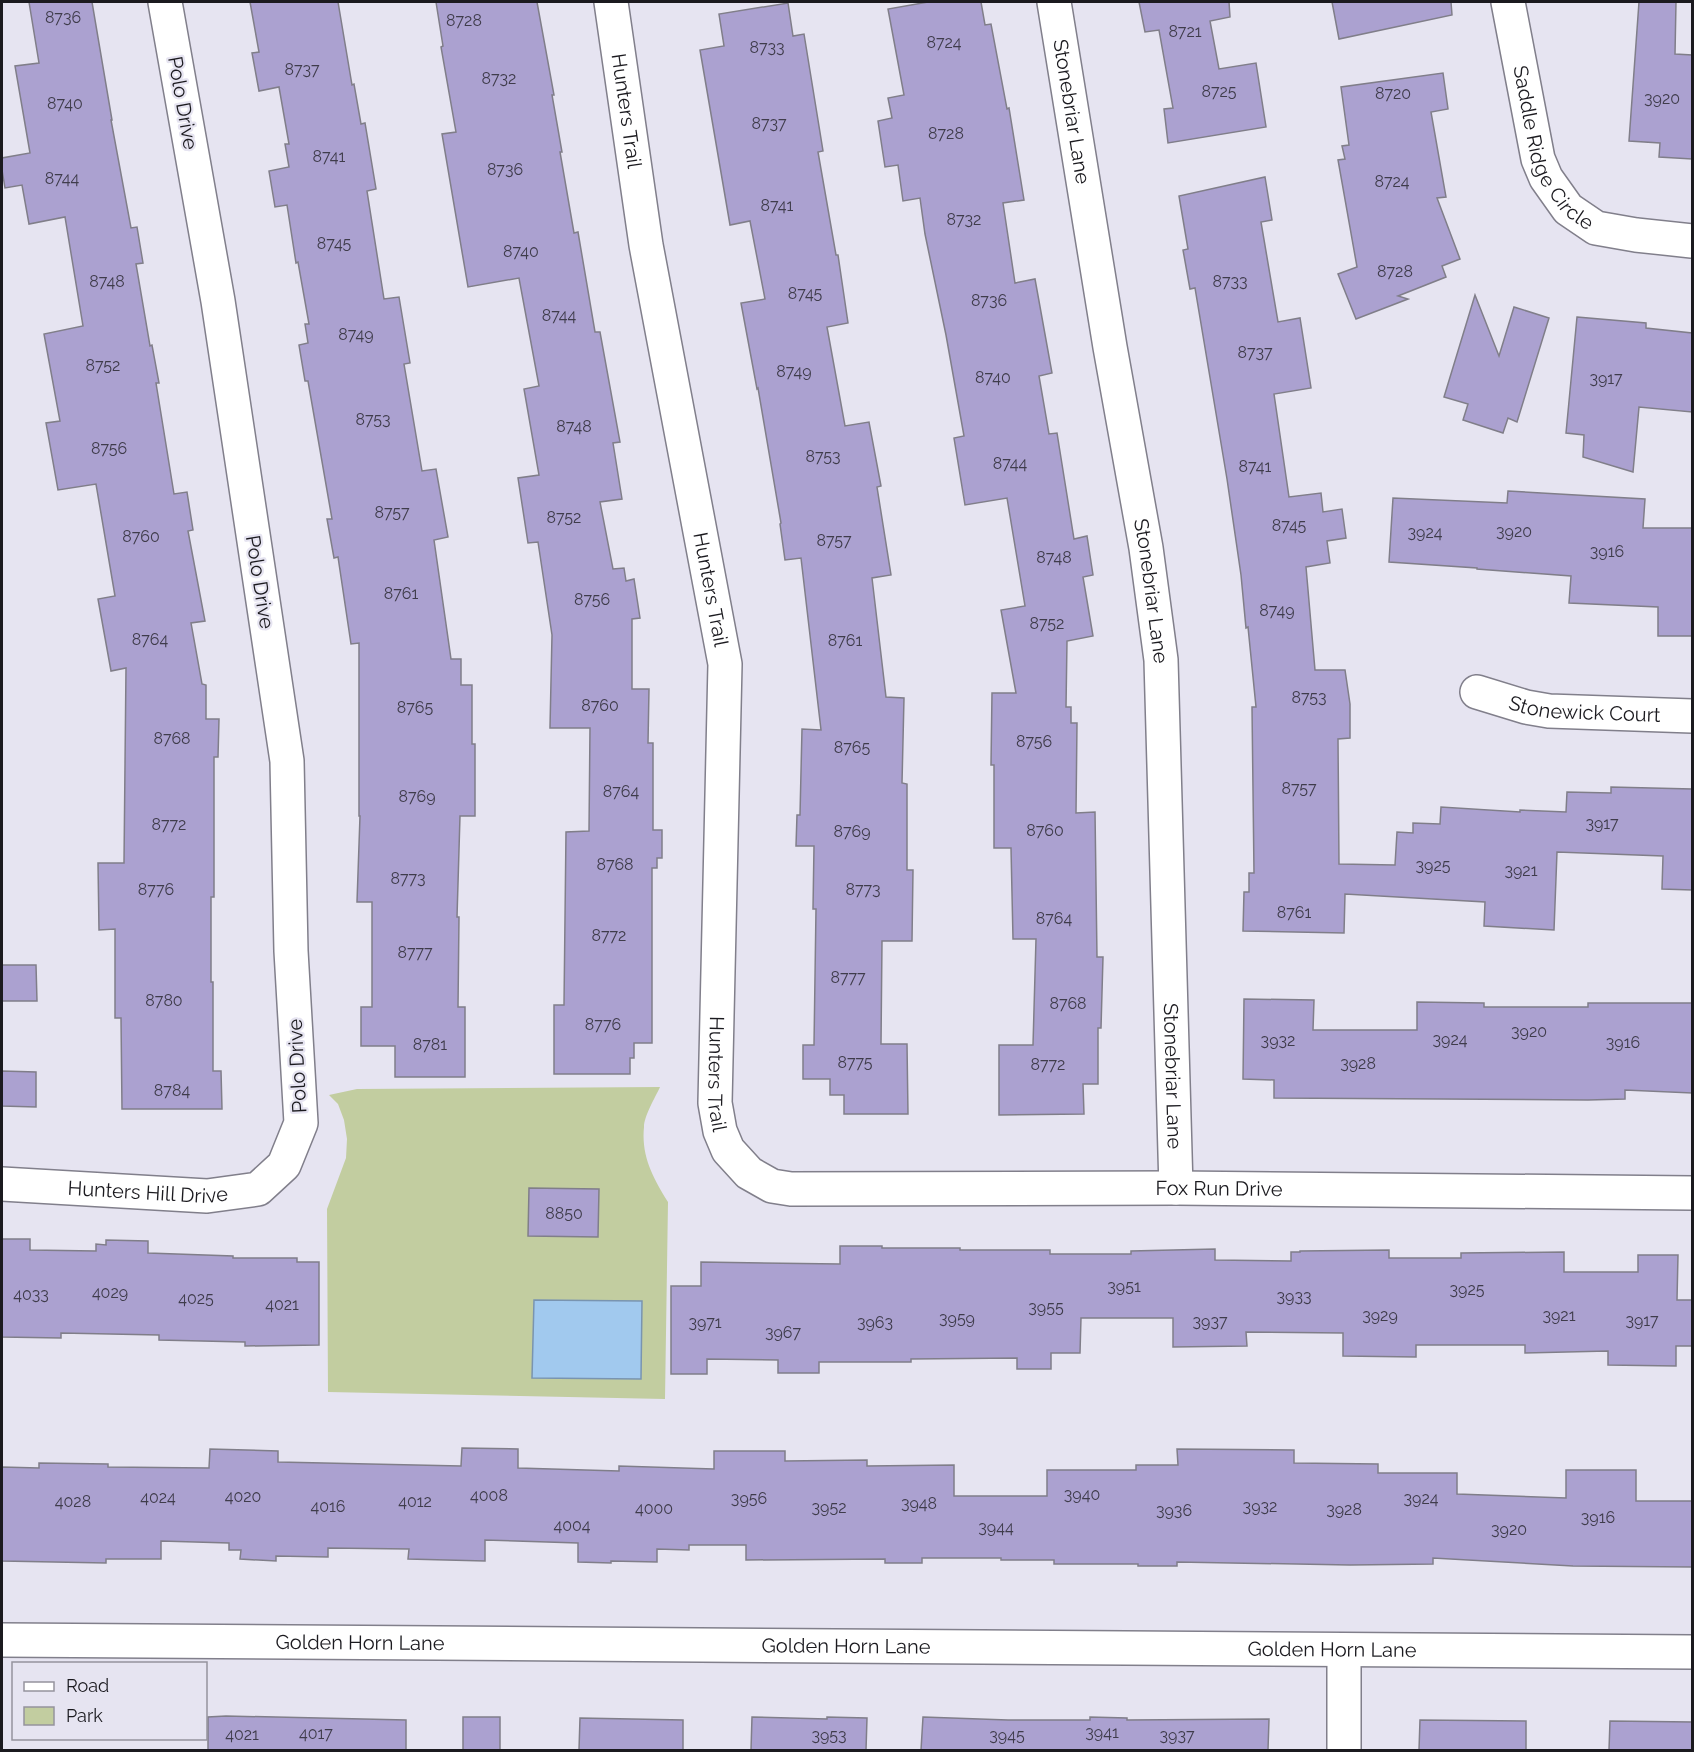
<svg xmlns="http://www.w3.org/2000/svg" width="1694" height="1752" viewBox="0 0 1694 1752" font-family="Raleway,sans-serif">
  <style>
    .green { fill: #c2cda0 }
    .water { fill: #a1c9ee; stroke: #7994b0; stroke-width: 1.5 }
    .building { fill: #aba1d0; stroke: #807e89; stroke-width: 1.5 }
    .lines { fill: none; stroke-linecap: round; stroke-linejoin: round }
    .minor-casing { stroke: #817f8b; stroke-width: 36 }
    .minor { stroke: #fff; stroke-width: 33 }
    .labels { text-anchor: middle; stroke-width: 4.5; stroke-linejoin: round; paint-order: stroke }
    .number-label { font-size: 16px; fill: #3f3c4b }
    .street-label { font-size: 20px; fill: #1b1a1f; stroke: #e6e4f1 }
  </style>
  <rect width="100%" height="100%" fill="#e6e4f1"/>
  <path class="green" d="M 660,1087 C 655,1098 644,1116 644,1127 C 641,1156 653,1178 668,1202 L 665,1399 L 328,1392 L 327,1209 L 346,1158 L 347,1139 L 344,1120 L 338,1104 L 329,1095 L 357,1089 Z"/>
  <path class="water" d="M 534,1300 L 642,1301 L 641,1379 L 532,1378 Z"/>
  <g class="building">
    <path d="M 29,2 L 92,2 L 112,120 L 111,120 L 131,228 L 137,227 L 143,263 L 136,264 L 150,346 L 152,345 L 159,383 L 156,383 L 174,494 L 187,492 L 193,530 L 188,531 L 205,621 L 191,623 L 202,684 L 206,685 L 206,719 L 219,719 L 218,757 L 214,757 L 214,897 L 211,897 L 211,982 L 213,982 L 213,1071 L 221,1071 L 222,1109 L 122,1109 L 121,1018 L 115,1018 L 115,929 L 99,930 L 98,863 L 124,863 L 126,668 L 111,671 L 98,599 L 115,596 L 96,484 L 58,490 L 46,423 L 60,421 L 44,334 L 83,326 L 65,217 L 29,224 L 22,185 L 5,188 L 2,170 L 2,158 L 30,153 L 15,66 L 39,63 Z"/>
    <path d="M 250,2 L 338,2 L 352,85 L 354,84 L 361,124 L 365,123 L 376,189 L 367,191 L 384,299 L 399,297 L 410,363 L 404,364 L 422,471 L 436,469 L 448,537 L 434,540 L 451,659 L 461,659 L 461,685 L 472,685 L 472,744 L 475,744 L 475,816 L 460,816 L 457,917 L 459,917 L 458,1007 L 465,1007 L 465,1077 L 395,1077 L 395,1046 L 361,1046 L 361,1007 L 372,1007 L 372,902 L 357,902 L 360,816 L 359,816 L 359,643 L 351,644 L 338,557 L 334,558 L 327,519 L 332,519 L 308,381 L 305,381 L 299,345 L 308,343 L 305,324 L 309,324 L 298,262 L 296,263 L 287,205 L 275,207 L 269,171 L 289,167 L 285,144 L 289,144 L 279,87 L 259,91 L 252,53 L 259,52 Z"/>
    <path d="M 436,2 L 537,2 L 554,95 L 552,95 L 562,152 L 560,152 L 574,233 L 578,232 L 595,332 L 600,332 L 620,442 L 613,443 L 622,499 L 600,502 L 613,569 L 624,568 L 626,581 L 634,579 L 640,618 L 632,619 L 632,689 L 649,689 L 648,743 L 653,743 L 653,830 L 662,830 L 662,858 L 657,858 L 657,868 L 652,868 L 652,1043 L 634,1043 L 634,1058 L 630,1058 L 630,1074 L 554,1074 L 554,1005 L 564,1005 L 566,832 L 589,831 L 590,728 L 550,728 L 552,635 L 538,542 L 528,543 L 518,478 L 539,475 L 524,389 L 539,386 L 519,278 L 468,287 L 442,134 L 456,132 L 441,47 L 443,46 Z"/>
    <path d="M 928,2 L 981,2 L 985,25 L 991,24 L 1007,109 L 1009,108 L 1024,200 L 1003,203 L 1015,283 L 1035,279 L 1052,373 L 1039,376 L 1049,434 L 1057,433 L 1074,539 L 1087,536 L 1093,575 L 1083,577 L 1093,636 L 1067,641 L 1066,707 L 1071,707 L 1071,723 L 1077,723 L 1076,813 L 1095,812 L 1097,957 L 1103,957 L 1101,1028 L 1098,1028 L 1098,1084 L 1083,1084 L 1084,1114 L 999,1115 L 999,1045 L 1033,1045 L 1036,939 L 1013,939 L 1011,848 L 994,848 L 994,765 L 991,765 L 992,693 L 1016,693 L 1001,610 L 1025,606 L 1007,498 L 965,505 L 954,438 L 964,436 L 946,335 L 925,234 L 920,198 L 903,201 L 898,165 L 885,167 L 878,121 L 892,118 L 888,98 L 904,95 L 888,9 Z"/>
    <path d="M 1139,2 L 1229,2 L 1230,17 L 1210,21 L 1219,69 L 1256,63 L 1266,127 L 1168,143 L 1164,109 L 1173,108 L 1159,30 L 1145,32 Z"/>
    <path d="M 1332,2 L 1451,2 L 1452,15 L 1339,39 Z"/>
    <path d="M 1639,2 L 1676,2 L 1675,54 L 1692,55 L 1692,159 L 1659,157 L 1660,143 L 1629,141 Z"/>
    <path d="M 788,3 L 793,36 L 804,34 L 823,151 L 818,152 L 836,255 L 838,255 L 848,323 L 827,327 L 845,426 L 869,422 L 881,486 L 877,487 L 891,575 L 872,578 L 886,697 L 904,698 L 902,783 L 907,784 L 907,870 L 913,870 L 912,941 L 882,941 L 881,1044 L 907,1044 L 908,1114 L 844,1114 L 844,1095 L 830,1095 L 830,1079 L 803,1079 L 803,1045 L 814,1045 L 816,909 L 813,909 L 814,846 L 796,846 L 797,815 L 800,815 L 802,729 L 821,730 L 801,558 L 785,560 L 780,524 L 781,523 L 758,388 L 757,389 L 741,303 L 765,299 L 750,221 L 730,225 L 700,50 L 724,46 L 719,14 Z"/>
    <path d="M 1443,73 L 1448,109 L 1431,112 L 1446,197 L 1437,198 L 1460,259 L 1442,266 L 1446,277 L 1398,296 L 1408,299 L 1356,319 L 1338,274 L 1357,267 L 1338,160 L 1345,159 L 1342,146 L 1349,145 L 1341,87 Z"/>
    <path d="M 1265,177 L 1272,220 L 1261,222 L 1278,322 L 1300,318 L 1311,388 L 1274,394 L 1289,497 L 1321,493 L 1323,512 L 1342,509 L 1346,538 L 1327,541 L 1330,563 L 1306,567 L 1315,670 L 1345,670 L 1350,704 L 1350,738 L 1338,739 L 1339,864 L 1395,865 L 1397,832 L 1413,833 L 1413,823 L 1440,824 L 1441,807 L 1520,812 L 1520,810 L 1566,812 L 1567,792 L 1611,793 L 1611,787 L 1692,789 L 1692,890 L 1662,889 L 1663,856 L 1557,852 L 1554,930 L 1484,926 L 1485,902 L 1345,894 L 1344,933 L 1243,931 L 1244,892 L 1249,892 L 1249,873 L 1254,873 L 1252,707 L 1256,707 L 1248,627 L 1246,628 L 1241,575 L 1227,479 L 1195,288 L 1190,289 L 1183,250 L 1188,249 L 1179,196 Z"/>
    <path d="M 1475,295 L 1499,356 L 1514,307 L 1549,318 L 1517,422 L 1508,418 L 1503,433 L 1463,420 L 1468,404 L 1444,397 Z"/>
    <path d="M 1577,317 L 1646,323 L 1646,328 L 1692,333 L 1692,412 L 1639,407 L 1633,472 L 1583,457 L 1584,435 L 1566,433 Z"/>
    <path d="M 1508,491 L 1645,499 L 1643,528 L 1692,528 L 1692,636 L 1658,636 L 1658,607 L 1569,603 L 1571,576 L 1477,569 L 1477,568 L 1389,562 L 1393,498 L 1507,503 Z"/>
    <path d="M 2,965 L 36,965 L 37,1001 L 2,1001 Z"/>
    <path d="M 1244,999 L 1314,1000 L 1313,1030 L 1417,1030 L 1417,1002 L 1484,1003 L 1484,1007 L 1588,1007 L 1588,1003 L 1692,1003 L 1692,1093 L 1625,1090 L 1625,1099 L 1588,1100 L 1274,1098 L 1274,1080 L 1243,1079 Z"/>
    <path d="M 2,1071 L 36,1072 L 36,1107 L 2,1106 Z"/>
    <path d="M 529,1188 L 599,1189 L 598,1237 L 528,1236 Z"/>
    <path d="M 2,1239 L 30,1239 L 30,1250 L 96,1251 L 96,1244 L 106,1245 L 106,1240 L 148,1241 L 148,1253 L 233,1256 L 233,1258 L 297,1258 L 297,1262 L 319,1262 L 319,1345 L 245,1346 L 245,1342 L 159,1340 L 159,1335 L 61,1333 L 61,1338 L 2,1337 Z"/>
    <path d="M 840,1246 L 882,1246 L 882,1248 L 960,1248 L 960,1250 L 1050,1250 L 1050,1254 L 1131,1254 L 1131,1251 L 1215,1249 L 1215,1260 L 1291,1261 L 1291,1252 L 1300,1252 L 1300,1251 L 1389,1250 L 1389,1258 L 1461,1258 L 1461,1253 L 1564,1252 L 1564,1272 L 1638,1272 L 1638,1255 L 1678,1255 L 1677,1300 L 1692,1300 L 1692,1346 L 1676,1346 L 1676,1366 L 1608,1365 L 1608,1351 L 1525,1353 L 1525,1345 L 1416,1345 L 1416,1357 L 1343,1356 L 1343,1333 L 1246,1332 L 1247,1346 L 1173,1347 L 1173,1318 L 1081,1318 L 1080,1353 L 1051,1353 L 1051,1369 L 1017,1369 L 1017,1358 L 911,1359 L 911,1362 L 819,1362 L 819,1373 L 778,1373 L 778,1360 L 707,1359 L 707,1374 L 671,1374 L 671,1286 L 701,1286 L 701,1262 L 840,1264 Z"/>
    <path d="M 462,1448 L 518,1449 L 518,1468 L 619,1471 L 619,1466 L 714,1469 L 714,1451 L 785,1451 L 785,1461 L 867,1460 L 867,1466 L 954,1465 L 954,1496 L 1047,1496 L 1047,1470 L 1136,1470 L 1136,1465 L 1178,1465 L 1177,1449 L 1294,1450 L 1294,1463 L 1378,1464 L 1378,1473 L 1457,1473 L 1457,1494 L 1566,1498 L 1566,1470 L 1636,1470 L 1636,1501 L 1692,1501 L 1692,1567 L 1573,1566 L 1433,1558 L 1433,1564 L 1350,1565 L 1177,1562 L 1177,1566 L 1138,1566 L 1138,1564 L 1054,1564 L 1054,1560 L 1001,1560 L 1001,1558 L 922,1558 L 922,1563 L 885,1563 L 885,1559 L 746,1560 L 746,1545 L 689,1545 L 689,1550 L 657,1549 L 657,1562 L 611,1561 L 611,1563 L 578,1562 L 578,1543 L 485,1540 L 485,1561 L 408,1559 L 409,1549 L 328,1548 L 328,1557 L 276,1556 L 276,1561 L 240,1559 L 241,1550 L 229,1550 L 229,1543 L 161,1541 L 161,1559 L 106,1559 L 106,1563 L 2,1561 L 2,1467 L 39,1468 L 39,1463 L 108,1464 L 108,1467 L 209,1468 L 210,1449 L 278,1451 L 278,1462 L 461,1466 Z"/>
    <path d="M 226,1716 L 406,1720 L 406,1750 L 208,1750 L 208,1717 Z"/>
    <rect x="463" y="1717" width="37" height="33"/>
    <path d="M 752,1717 L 827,1719 L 827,1717 L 867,1718 L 866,1750 L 751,1750 Z"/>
    <path d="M 923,1717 L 1008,1720 L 1090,1720 L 1090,1717 L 1127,1718 L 1127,1720 L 1269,1719 L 1268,1750 L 921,1750 Z"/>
    <path d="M 580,1718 L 683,1720 L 683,1750 L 579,1750 Z"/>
    <path d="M 1420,1720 L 1526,1721 L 1526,1750 L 1419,1750 Z"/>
    <path d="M 1610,1721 L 1692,1722 L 1692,1750 L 1609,1750 Z"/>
  </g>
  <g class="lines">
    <g class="minor-casing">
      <g id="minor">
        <path id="s1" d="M 611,2 L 646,245 L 725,664 L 715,1103 L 720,1131 L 728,1150 L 749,1173 L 772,1186 L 791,1189 L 1176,1188 L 1692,1193"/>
        <path id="s2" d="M 1054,2 L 1110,347 L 1146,548 L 1161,660 L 1176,1188"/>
        <path id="s3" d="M 1508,2 L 1538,159 L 1546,178 L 1568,209 L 1596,228 L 1636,235 L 1692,241"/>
        <path id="s4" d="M 1477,692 L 1526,707 L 1549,711 L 1692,716"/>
        <path id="s5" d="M 2,1184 L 207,1196 L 258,1189 L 284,1165 L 301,1123 L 291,951 L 287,761 L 218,301 L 165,2"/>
        <path id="s6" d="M 2,1640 L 1692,1652"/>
        <path d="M 1344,1650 L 1344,1750"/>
      </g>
    </g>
    <use href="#minor" class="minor"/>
  </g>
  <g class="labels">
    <g class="number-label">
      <text x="63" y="23">8736</text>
      <text x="464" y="26">8728</text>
      <text x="1185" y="37">8721</text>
      <text x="944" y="48">8724</text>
      <text x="767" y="53">8733</text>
      <text x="302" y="75">8737</text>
      <text x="499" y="84">8732</text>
      <text x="1219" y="97">8725</text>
      <text x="1393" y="99">8720</text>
      <text x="1662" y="104">3920</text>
      <text x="65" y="109">8740</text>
      <text x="769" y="129">8737</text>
      <text x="946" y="139">8728</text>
      <text x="329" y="162">8741</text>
      <text x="505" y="175">8736</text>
      <text x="62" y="184">8744</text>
      <text x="1392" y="187">8724</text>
      <text x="777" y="211">8741</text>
      <text x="964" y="225">8732</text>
      <text x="334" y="249">8745</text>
      <text x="521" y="257">8740</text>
      <text x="1395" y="277">8728</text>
      <text x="107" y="287">8748</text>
      <text x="1230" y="287">8733</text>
      <text x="805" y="299">8745</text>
      <text x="989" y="306">8736</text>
      <text x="559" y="321">8744</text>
      <text x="356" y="340">8749</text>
      <text x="1255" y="358">8737</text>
      <text x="103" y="371">8752</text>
      <text x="794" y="377">8749</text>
      <text x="993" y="383">8740</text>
      <text x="1606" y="384">3917</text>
      <text x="373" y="425">8753</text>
      <text x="574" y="432">8748</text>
      <text x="109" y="454">8756</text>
      <text x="823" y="462">8753</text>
      <text x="1010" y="469">8744</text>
      <text x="1255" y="472">8741</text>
      <text x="392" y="518">8757</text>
      <text x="564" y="523">8752</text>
      <text x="1289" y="531">8745</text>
      <text x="1514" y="537">3920</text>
      <text x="1425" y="538">3924</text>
      <text x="141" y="542">8760</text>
      <text x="834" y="546">8757</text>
      <text x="1607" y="557">3916</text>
      <text x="1054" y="563">8748</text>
      <text x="401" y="599">8761</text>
      <text x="592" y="605">8756</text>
      <text x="1277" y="616">8749</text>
      <text x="1047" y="629">8752</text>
      <text x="150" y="645">8764</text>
      <text x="845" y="646">8761</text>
      <text x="1309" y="703">8753</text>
      <text x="600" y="711">8760</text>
      <text x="415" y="713">8765</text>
      <text x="172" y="744">8768</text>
      <text x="1034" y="747">8756</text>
      <text x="852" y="753">8765</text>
      <text x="1299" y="794">8757</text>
      <text x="621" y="797">8764</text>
      <text x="417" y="802">8769</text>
      <text x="1602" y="829">3917</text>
      <text x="169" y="830">8772</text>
      <text x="1045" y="836">8760</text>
      <text x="852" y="837">8769</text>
      <text x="615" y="870">8768</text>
      <text x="1433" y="871">3925</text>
      <text x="1521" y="876">3921</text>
      <text x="408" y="884">8773</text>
      <text x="156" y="895">8776</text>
      <text x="863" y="895">8773</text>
      <text x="1294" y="918">8761</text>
      <text x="1054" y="924">8764</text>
      <text x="609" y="941">8772</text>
      <text x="415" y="958">8777</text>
      <text x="848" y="983">8777</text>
      <text x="164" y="1006">8780</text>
      <text x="1068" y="1009">8768</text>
      <text x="603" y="1030">8776</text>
      <text x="1529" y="1037">3920</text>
      <text x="1450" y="1045">3924</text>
      <text x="1278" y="1046">3932</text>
      <text x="1623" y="1048">3916</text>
      <text x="430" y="1050">8781</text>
      <text x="855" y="1068">8775</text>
      <text x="1358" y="1069">3928</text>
      <text x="1048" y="1070">8772</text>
      <text x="172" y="1096">8784</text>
      <text x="564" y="1219">8850</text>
      <text x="1124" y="1292">3951</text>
      <text x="1467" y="1295">3925</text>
      <text x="110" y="1298">4029</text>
      <text x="31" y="1300">4033</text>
      <text x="1294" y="1302">3933</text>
      <text x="196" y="1304">4025</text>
      <text x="282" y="1310">4021</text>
      <text x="1046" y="1313">3955</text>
      <text x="1380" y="1321">3929</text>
      <text x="1559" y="1321">3921</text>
      <text x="957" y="1324">3959</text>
      <text x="1642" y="1326">3917</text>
      <text x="1210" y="1327">3937</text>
      <text x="705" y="1328">3971</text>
      <text x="875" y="1328">3963</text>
      <text x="783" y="1338">3967</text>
      <text x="1082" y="1500">3940</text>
      <text x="489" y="1501">4008</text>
      <text x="243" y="1502">4020</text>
      <text x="158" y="1503">4024</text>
      <text x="749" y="1504">3956</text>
      <text x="1421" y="1504">3924</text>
      <text x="73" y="1507">4028</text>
      <text x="415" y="1507">4012</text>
      <text x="919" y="1509">3948</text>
      <text x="328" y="1512">4016</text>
      <text x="1260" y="1512">3932</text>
      <text x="829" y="1513">3952</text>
      <text x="654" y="1514">4000</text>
      <text x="1344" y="1515">3928</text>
      <text x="1174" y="1516">3936</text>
      <text x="1598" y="1523">3916</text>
      <text x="572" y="1531">4004</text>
      <text x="996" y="1533">3944</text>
      <text x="1509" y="1535">3920</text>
      <text x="1102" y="1738">3941</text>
      <text x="316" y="1739">4017</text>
      <text x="242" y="1740">4021</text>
      <text x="829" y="1741">3953</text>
      <text x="1007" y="1741">3945</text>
      <text x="1177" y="1741">3937</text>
    </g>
    <g class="street-label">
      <text transform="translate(183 103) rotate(80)" y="7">Polo Drive</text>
      <text dy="7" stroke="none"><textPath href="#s1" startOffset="110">Hunters Trail</textPath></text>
      <text dy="7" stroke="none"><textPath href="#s2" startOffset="111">Stonebriar Lane</textPath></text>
      <text dy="7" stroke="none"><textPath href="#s3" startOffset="156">Saddle Ridge Circle</textPath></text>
      <text transform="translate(260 582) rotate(81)" y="7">Polo Drive</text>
      <text dy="7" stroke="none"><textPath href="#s1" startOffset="596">Hunters Trail</textPath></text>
      <text dy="7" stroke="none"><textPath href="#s2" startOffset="597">Stonebriar Lane</textPath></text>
      <text dy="7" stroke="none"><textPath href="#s4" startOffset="110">Stonewick Court</textPath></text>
      <text transform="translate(297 1066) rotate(-93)" y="7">Polo Drive</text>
      <text dy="7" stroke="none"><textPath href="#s1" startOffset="1082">Hunters Trail</textPath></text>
      <text dy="7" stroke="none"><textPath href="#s2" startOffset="1083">Stonebriar Lane</textPath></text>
      <text dy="7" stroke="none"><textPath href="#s1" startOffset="1665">Fox Run Drive</textPath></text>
      <text dy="7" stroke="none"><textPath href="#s5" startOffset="146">Hunters Hill Drive</textPath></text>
      <text dy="7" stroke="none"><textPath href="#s6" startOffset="358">Golden Horn Lane</textPath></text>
      <text dy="7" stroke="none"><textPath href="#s6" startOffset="844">Golden Horn Lane</textPath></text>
      <text dy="7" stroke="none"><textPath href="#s6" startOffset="1330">Golden Horn Lane</textPath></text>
    </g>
  </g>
  <rect width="1694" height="1752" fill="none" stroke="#1b1a1f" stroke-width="6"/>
  <rect x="12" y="1662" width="195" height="78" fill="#e6e4f1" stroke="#95939d" stroke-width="1.5"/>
  <rect x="24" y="1682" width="30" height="9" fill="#ffffff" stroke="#95939d" stroke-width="1.5"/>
  <text x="66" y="1692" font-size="18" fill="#1b1a1f">Road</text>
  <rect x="24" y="1707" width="30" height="18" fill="#c2cda0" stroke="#95939d" stroke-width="1.5"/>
  <text x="66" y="1722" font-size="18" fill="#1b1a1f">Park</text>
</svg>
